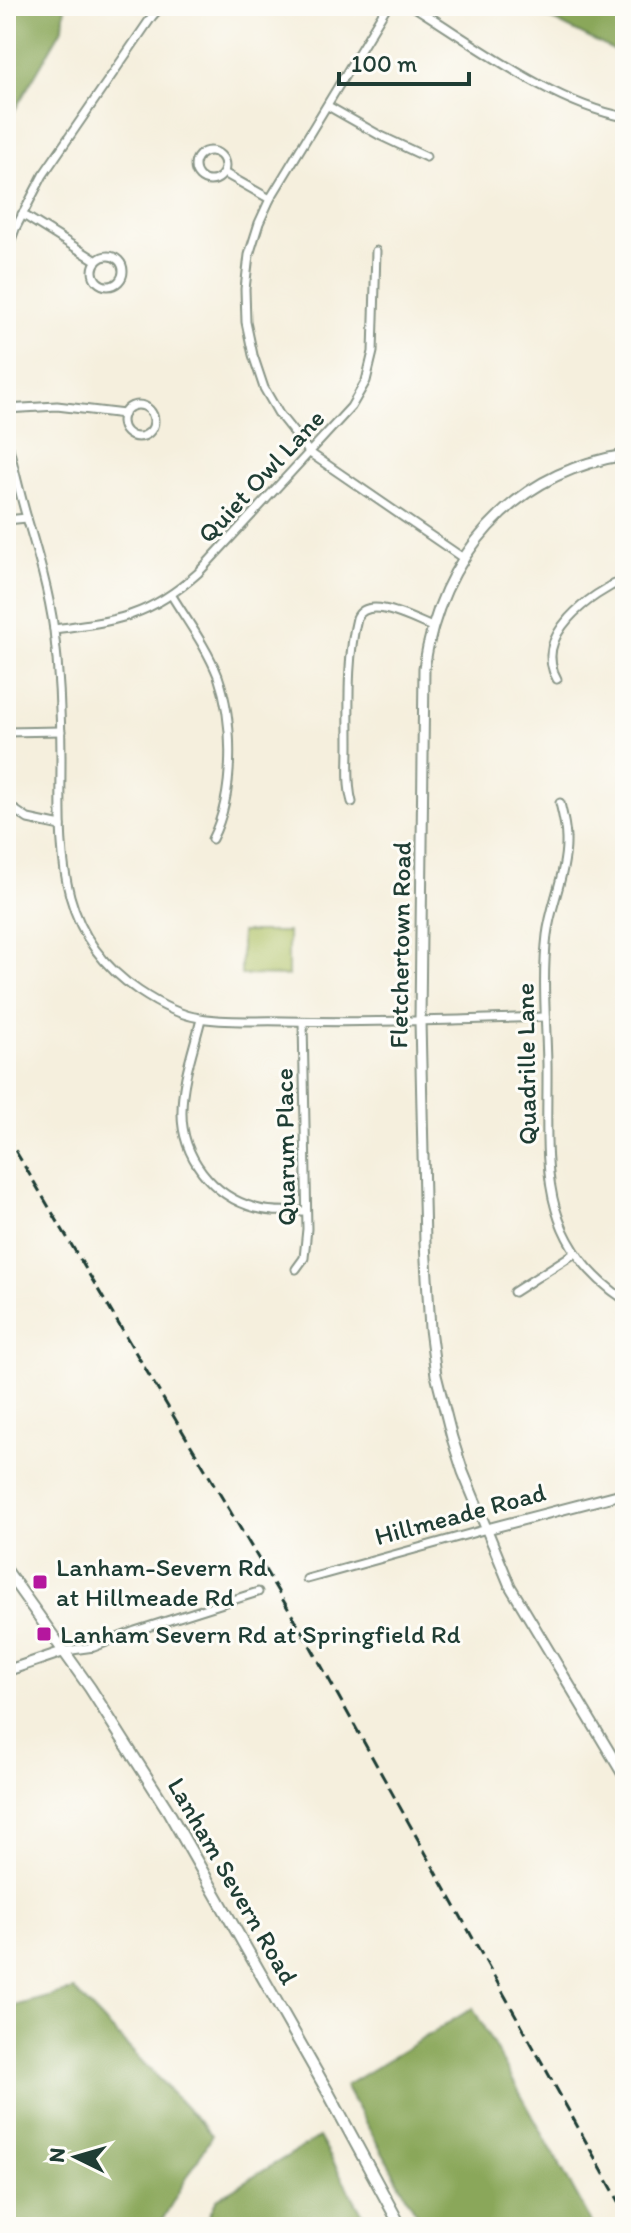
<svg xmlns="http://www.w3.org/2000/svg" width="631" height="2233" viewBox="0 0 631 2233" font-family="Itim,sans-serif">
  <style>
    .green { fill: #aec165; stroke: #667f4c; stroke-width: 2 }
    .forest { fill: #8aa75a; stroke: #547247; stroke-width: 2 }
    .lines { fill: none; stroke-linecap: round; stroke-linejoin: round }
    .minor-casing { stroke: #8a9688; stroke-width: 11 }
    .tertiary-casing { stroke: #8a9688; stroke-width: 13 }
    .secondary-casing { stroke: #8a9688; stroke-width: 14 }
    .minor { stroke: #fff; stroke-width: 7 }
    .tertiary { stroke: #fff; stroke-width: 9 }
    .secondary { stroke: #fff; stroke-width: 10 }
    .rail { stroke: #1f3d34; stroke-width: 3; stroke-dasharray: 12 6; stroke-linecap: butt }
    .poi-dot { fill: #b5179e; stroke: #fdfcf7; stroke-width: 3 }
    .labels { text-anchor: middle; stroke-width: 6; stroke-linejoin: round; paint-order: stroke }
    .street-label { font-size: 26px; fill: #1f3d34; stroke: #fdfcf7 }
    .poi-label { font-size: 26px; fill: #1f3d34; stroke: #fdfcf7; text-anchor: start }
  </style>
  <rect width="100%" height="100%" fill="#fdfcf7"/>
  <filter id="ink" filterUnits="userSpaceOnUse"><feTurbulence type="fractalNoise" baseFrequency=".0125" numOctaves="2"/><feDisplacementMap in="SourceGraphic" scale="16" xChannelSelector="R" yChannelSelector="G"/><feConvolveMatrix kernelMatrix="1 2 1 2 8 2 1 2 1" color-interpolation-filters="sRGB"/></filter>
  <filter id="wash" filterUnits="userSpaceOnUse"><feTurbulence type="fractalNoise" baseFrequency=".006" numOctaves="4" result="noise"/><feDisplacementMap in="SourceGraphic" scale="32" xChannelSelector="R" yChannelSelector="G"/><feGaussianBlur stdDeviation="1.8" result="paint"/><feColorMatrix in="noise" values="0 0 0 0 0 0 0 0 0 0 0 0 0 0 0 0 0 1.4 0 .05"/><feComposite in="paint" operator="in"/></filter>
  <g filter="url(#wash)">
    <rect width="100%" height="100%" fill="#f5efdd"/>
    <path class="green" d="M 241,932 L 288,932 L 288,976 L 241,975 Z"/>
    <g class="forest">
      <path d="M 6,6 L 65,6 L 63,27 L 6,125 Z"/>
      <path d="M 519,6 L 625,6 L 625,56 L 557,22 Z"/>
      <path d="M 74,1990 L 212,2135 L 158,2227 L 6,2227 L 6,2008 Z"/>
      <path d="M 473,2008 L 594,2227 L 424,2227 L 345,2086 Z"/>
      <path d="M 319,2137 L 370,2227 L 204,2227 L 217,2199 Z"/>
    </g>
  </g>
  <g filter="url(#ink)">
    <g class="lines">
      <g class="minor-casing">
        <g id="minor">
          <path d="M 143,6 L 153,15"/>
          <path d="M 387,6 L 270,199 L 259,223 L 249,255 L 245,289 L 246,322 L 253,355 L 264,388 L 279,414 L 310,453 L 463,558"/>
          <path d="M 413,6 C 476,45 553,104 625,117"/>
          <path d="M 328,106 L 379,135 L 426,157"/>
          <circle cx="210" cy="166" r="15"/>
          <path d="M 224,173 L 270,199"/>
          <path d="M 22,214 L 97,261"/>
          <path d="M 6,253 L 15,229 L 43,175 L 153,15 L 162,6"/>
          <circle cx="108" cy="271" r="15"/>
          <circle cx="138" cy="421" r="16"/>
          <path d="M 6,409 L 57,406 L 124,414"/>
          <path d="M 6,436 C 13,463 19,491 27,518 C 38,555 49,592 54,630 C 59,672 61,715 61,757 C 61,849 53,933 139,991 C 157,1003 178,1015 200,1018 C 227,1023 257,1020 284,1021 C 371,1023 458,1020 545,1017"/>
          <path d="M 6,520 L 27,518"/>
          <path d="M 172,596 C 188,622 207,648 218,676 C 234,722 235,795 212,839"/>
          <path d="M 54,629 C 117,621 149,617 198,573 L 351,407 L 366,381 L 373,352 L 376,251"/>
          <path d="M 557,679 C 532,635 591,594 625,579"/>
          <path d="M 6,732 L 61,731"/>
          <path d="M 352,802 C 347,784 349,764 349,745 C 349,703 347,659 357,618 C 368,594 414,620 432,627"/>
          <path d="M 560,803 C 563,815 566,827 566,839 C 567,872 551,903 547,935 C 542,978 546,1020 547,1064 C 548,1158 534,1240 625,1300"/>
          <path d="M 6,804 L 28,819 L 61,826"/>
          <path d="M 201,1019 C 194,1048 182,1080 182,1111 C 181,1156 212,1196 256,1208 C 272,1213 289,1211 305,1211"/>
          <path d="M 296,1269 L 304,1258 L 307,1229 L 303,1022"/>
          <path d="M 514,1292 L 575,1253"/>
          <path d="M 307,1579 L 487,1529"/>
          <path d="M 65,1651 L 94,1647 L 135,1631 L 258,1592"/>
        </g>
      </g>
      <g class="tertiary-casing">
        <g id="tertiary">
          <path d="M 625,455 C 511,473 441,557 424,668 L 420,1021 L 425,1243 L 430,1329 L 436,1375 L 452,1438 L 463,1472 L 510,1586 L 625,1778"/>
          <path d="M 487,1529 L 625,1493"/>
          <path d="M 6,1671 L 65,1651"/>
        </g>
      </g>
      <g class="secondary-casing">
        <path id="secondary" d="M 6,1570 L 90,1688 L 167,1809 L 329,2094 L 401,2227"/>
      </g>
      <use href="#minor" class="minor"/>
      <use href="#tertiary" class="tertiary"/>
      <use href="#secondary" class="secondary"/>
      <path class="rail" d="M 6,1135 L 311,1647 L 625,2212"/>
    </g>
  </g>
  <g class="poi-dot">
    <rect x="32" y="1574" width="16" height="16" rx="4"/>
    <rect x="36" y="1626" width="16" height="16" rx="4"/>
  </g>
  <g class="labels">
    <g class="street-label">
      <text transform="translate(261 476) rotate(-47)" y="9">Quiet Owl Lane</text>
      <text transform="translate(400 945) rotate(-89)" y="9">Fletchertown Road</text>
      <text transform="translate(526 1064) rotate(-91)" y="9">Quadrille Lane</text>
      <text transform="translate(285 1147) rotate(-91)" y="9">Quarum Place</text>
      <text transform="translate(460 1514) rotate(-15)" y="9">Hillmeade Road</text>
      <text transform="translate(233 1881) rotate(60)" y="9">Lanham Severn Road</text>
    </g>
    <g class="poi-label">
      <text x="56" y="1576">Lanham-Severn Rd<tspan x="56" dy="30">at Hillmeade Rd</tspan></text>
      <text x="60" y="1643">Lanham Severn Rd at Springfield Rd</text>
    </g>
  </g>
  <rect width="631" height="2233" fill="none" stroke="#fdfcf7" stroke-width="32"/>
  <g transform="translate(76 2157) rotate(275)" stroke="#fdfcf7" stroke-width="6" paint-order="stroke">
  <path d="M0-6L14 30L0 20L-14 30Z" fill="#1f3d34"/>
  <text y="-12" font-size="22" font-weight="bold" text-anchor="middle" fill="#1f3d34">N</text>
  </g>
  <path d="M339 72v12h130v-12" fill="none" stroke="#1f3d34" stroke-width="4"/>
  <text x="351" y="72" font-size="24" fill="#1f3d34" stroke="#fdfcf7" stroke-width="6" paint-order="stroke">100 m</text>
</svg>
